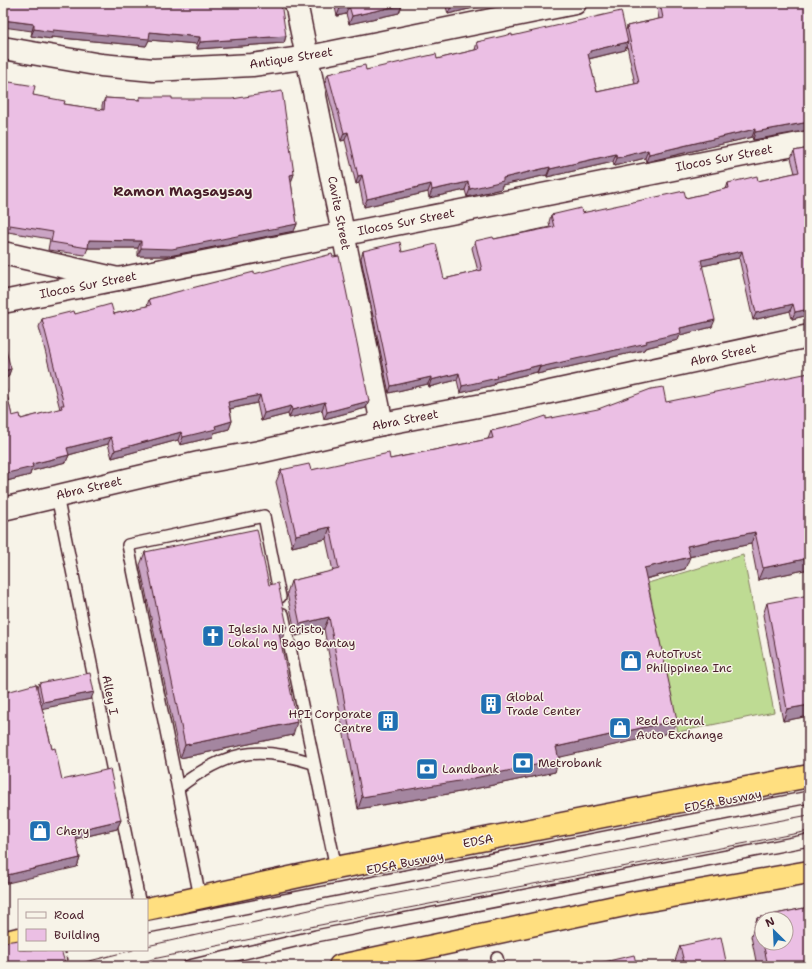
<svg xmlns="http://www.w3.org/2000/svg" width="812" height="969" viewBox="0 0 812 969" font-family="'Shantell Sans',sans-serif">
  <style>
    .grass { fill: #bedb93; stroke: #847d5f }
    .lines { fill: none; stroke-linecap: round; stroke-linejoin: round }
    .lane-casing { stroke: #4a1f2b; stroke-width: 14 }
    .street-casing { stroke: #4a1f2b; stroke-width: 25 }
    .secondary-casing { stroke: #4a1f2b; stroke-width: 25 }
    .highway-casing { stroke: #4a1f2b; stroke-width: 25 }
    .path { stroke: #4a1f2b; stroke-width: 2.5; stroke-dasharray: 4 3; stroke-linecap: butt }
    .lane { stroke: #f7f3e8; stroke-width: 11 }
    .street { stroke: #f7f3e8; stroke-width: 22 }
    .secondary { stroke: #f7f3e8; stroke-width: 22 }
    .highway { stroke: #ffdf80; stroke-width: 22 }
    .tram { stroke: #4a1f2b; stroke-width: 1 }
    .wall { fill: #caa4c4; stroke: #4a1f2b; fill-rule: evenodd }
    .shaded-wall { fill: #a486a0; stroke: #4a1f2b }
    .building { fill: #ebbfe4; stroke: #4a1f2b }
    .labels { text-anchor: middle; stroke-width: 3; stroke-linejoin: round; paint-order: stroke }
    .street-label { font-size: 12px; fill: #4a1f2b; stroke: #f7f3e8 }
    .poi-label { font-size: 12px; fill: #4a1f2b; stroke: #f7f3e8; text-anchor: start }
    .quarter-label { font-size: 14px; font-weight: bold; fill: #4a1f2b; stroke: #f7f3e8 }
  </style>
  <rect width="100%" height="100%" fill="#f7f3e8"/>
  <filter id="ink" filterUnits="userSpaceOnUse"><feTurbulence type="fractalNoise" baseFrequency=".025" numOctaves="2"/><feDisplacementMap in="SourceGraphic" scale="8" xChannelSelector="R" yChannelSelector="G"/><feConvolveMatrix kernelMatrix="1 2 1 2 8 2 1 2 1" color-interpolation-filters="sRGB"/></filter>
  <g filter="url(#ink)">
    <path class="grass" d="M 743,555 L 774,712 L 678,732 L 648,583 Z"/>
    <g class="lines">
      <g class="lane-casing">
        <g id="lane">
          <path d="M 57,496 L 139,900"/>
          <path d="M 283,614 L 336,868"/>
          <path d="M 178,788 C 225,751 256,745 313,763"/>
          <path d="M 200,897 L 128,545 L 264,516 L 280,597"/>
          <path d="M 147,927 L 809,797"/>
          <path d="M 497,958 L 499,966"/>
          <path d="M 189,966 L 316,936 L 809,840"/>
        </g>
      </g>
      <g class="street-casing">
        <g id="street">
          <path d="M 296,3 L 382,424"/>
          <path d="M 3,48 L 101,65 L 153,70 L 252,65 L 309,57 L 575,3"/>
          <path d="M 3,302 L 118,279"/>
          <path d="M 3,509 L 199,463 L 259,452 L 382,424 L 536,395 L 809,336"/>
        </g>
      </g>
      <g class="secondary-casing">
        <path id="secondary" d="M 3,253 L 118,279 L 809,142"/>
      </g>
      <g class="highway-casing">
        <g id="highway">
          <path d="M 147,909 L 336,868 L 809,776"/>
          <path d="M 3,943 L 19,939"/>
          <path d="M 340,966 L 638,902 L 809,872"/>
        </g>
      </g>
      <path class="path" d="M 65,950 L 69,966"/>
      <use href="#lane" class="lane"/>
      <use href="#street" class="street"/>
      <use href="#secondary" class="secondary"/>
      <use href="#highway" class="highway"/>
      <g class="tram">
        <path d="M 147,946 L 314,909 L 809,815"/>
        <path d="M 70,966 L 133,950"/>
        <path d="M 129,966 L 153,959 L 315,926 L 809,831"/>
      </g>
    </g>
    <g class="wall">
      <path d="M 3,3 L 286,36 L 284,43 L 197,49 L 197,44 L 149,40 L 146,46 L 51,37 L 51,39 L 31,36 L 32,31 Z"/>
      <path d="M 334,3 L 401,3 L 402,5 L 399,13 L 349,24 L 346,14 L 337,16 Z"/>
      <path d="M 445,3 L 494,3 L 448,14 Z"/>
      <path d="M 656,3 L 809,3 L 809,130 L 753,140 L 752,137 L 646,162 L 645,158 L 614,166 L 613,162 L 547,177 L 547,175 L 502,185 L 501,189 L 467,197 L 465,190 L 429,198 L 428,192 L 364,207 L 359,183 L 356,184 L 345,140 L 341,141 L 325,82 L 328,74 L 366,70 L 437,59 L 475,50 L 477,42 L 512,36 L 626,30 L 627,26 L 659,19 ZM 627,46 L 635,84 L 597,92 L 589,59 L 625,50 Z"/>
      <path d="M 3,81 L 33,95 L 64,104 L 102,110 L 102,105 L 105,98 L 138,100 L 140,97 L 172,99 L 294,174 L 291,182 L 297,224 L 294,231 L 169,256 L 138,256 L 138,248 L 88,248 L 85,255 L 48,250 L 50,239 L 8,232 L 7,235 L 3,234 Z"/>
      <path d="M 809,148 L 809,315 L 792,319 L 790,311 L 753,320 L 739,258 L 702,266 L 712,327 L 680,335 L 678,340 L 645,348 L 644,350 L 537,374 L 537,372 L 495,382 L 494,385 L 460,393 L 457,380 L 429,387 L 428,384 L 389,393 L 361,258 L 363,251 L 402,252 L 444,279 L 478,271 L 472,248 L 475,241 L 494,239 L 550,227 L 549,222 L 551,215 L 582,213 L 686,198 L 726,189 L 728,183 L 758,181 L 795,173 L 791,158 L 794,151 Z"/>
      <path d="M 254,274 L 369,401 L 366,408 L 324,419 L 322,410 L 289,418 L 288,414 L 261,421 L 257,403 L 230,409 L 232,421 L 229,429 L 214,433 L 213,437 L 180,445 L 178,440 L 112,458 L 108,444 L 69,455 L 66,462 L 31,471 L 30,475 L 3,482 L 3,347 L 11,369 L 8,377 L 3,378 L 12,416 L 21,419 L 60,409 L 39,327 L 42,319 L 75,314 L 114,314 L 147,306 L 149,299 Z"/>
      <path d="M 666,402 L 809,569 L 758,580 L 751,544 L 689,557 L 685,569 L 646,579 L 673,732 L 558,757 L 555,772 L 460,792 L 358,809 L 324,629 L 296,636 L 287,593 L 291,581 L 333,571 L 326,539 L 292,547 L 276,482 L 281,470 L 311,470 L 390,459 L 488,439 L 491,431 L 546,419 Z"/>
      <path d="M 145,552 L 269,585 L 282,639 L 280,639 L 293,735 L 180,758 L 140,565 Z"/>
      <path d="M 767,603 L 809,716 L 783,721 L 763,615 Z"/>
      <path d="M 39,683 L 91,699 L 42,708 L 52,749 L 62,780 L 121,820 L 117,829 L 75,839 L 80,858 L 77,867 L 37,688 Z"/>
      <path d="M 809,907 L 809,966 L 757,966 L 751,936 L 757,918 ZM 762,919 L 786,919 L 786,943 L 762,943 Z"/>
      <path d="M 680,946 L 727,966 L 674,966 L 674,964 Z"/>
    </g>
    <g class="shaded-wall">
      <path d="M 463,3 L 494,3 L 448,14 L 451,6 Z"/>
      <path d="M 402,5 L 399,13 L 349,24 L 352,16 Z"/>
      <path d="M 349,6 L 346,14 L 337,16 L 340,8 Z"/>
      <path d="M 3,20 L 34,24 L 32,31 L 3,27 Z"/>
      <path d="M 34,29 L 150,32 L 200,37 L 197,44 L 149,40 L 146,46 L 51,37 L 51,39 L 31,36 Z"/>
      <path d="M 286,36 L 284,43 L 197,49 L 200,42 Z"/>
      <path d="M 628,42 L 625,50 L 588,59 L 588,54 L 590,51 Z"/>
      <path d="M 809,122 L 809,130 L 753,140 L 755,132 Z"/>
      <path d="M 755,129 L 752,137 L 646,162 L 649,154 Z"/>
      <path d="M 348,132 L 345,140 L 341,141 L 344,133 Z"/>
      <path d="M 648,150 L 645,158 L 614,166 L 617,158 Z"/>
      <path d="M 616,154 L 613,162 L 547,177 L 550,169 Z"/>
      <path d="M 550,167 L 547,175 L 502,185 L 501,189 L 467,197 L 470,189 L 503,178 Z"/>
      <path d="M 294,174 L 291,182 L 287,183 L 290,175 Z"/>
      <path d="M 362,175 L 359,183 L 356,184 L 358,176 Z"/>
      <path d="M 468,182 L 465,190 L 429,198 L 432,190 Z"/>
      <path d="M 431,184 L 428,192 L 364,207 L 367,199 Z"/>
      <path d="M 297,224 L 294,231 L 169,256 L 138,256 L 141,248 Z"/>
      <path d="M 89,240 L 141,241 L 138,248 L 87,248 Z"/>
      <path d="M 742,251 L 739,258 L 698,267 L 701,260 Z"/>
      <path d="M 793,304 L 790,311 L 753,320 L 756,313 Z"/>
      <path d="M 809,309 L 809,315 L 792,319 L 795,312 Z"/>
      <path d="M 715,320 L 712,327 L 680,335 L 678,340 L 645,348 L 644,350 L 537,374 L 540,367 L 646,341 L 680,328 Z"/>
      <path d="M 540,365 L 537,372 L 495,382 L 494,385 L 460,393 L 462,386 L 496,376 Z"/>
      <path d="M 11,369 L 8,377 L 3,378 L 3,371 Z"/>
      <path d="M 459,373 L 457,380 L 429,387 L 431,380 Z"/>
      <path d="M 431,377 L 428,384 L 389,393 L 391,386 Z"/>
      <path d="M 260,395 L 257,403 L 225,410 L 228,402 Z"/>
      <path d="M 369,401 L 366,408 L 324,419 L 327,412 Z"/>
      <path d="M 325,402 L 322,410 L 289,418 L 292,410 Z"/>
      <path d="M 291,406 L 288,414 L 261,421 L 264,413 Z"/>
      <path d="M 232,421 L 229,429 L 214,433 L 213,437 L 180,445 L 183,437 L 215,426 Z"/>
      <path d="M 181,432 L 178,440 L 112,458 L 115,450 Z"/>
      <path d="M 111,437 L 108,444 L 65,456 L 67,448 Z"/>
      <path d="M 69,455 L 66,462 L 31,471 L 30,475 L 3,482 L 3,474 L 32,464 Z"/>
      <path d="M 330,527 L 326,539 L 292,547 L 296,535 Z"/>
      <path d="M 755,532 L 751,544 L 683,558 L 687,546 Z"/>
      <path d="M 690,557 L 685,569 L 640,580 L 644,568 Z"/>
      <path d="M 809,558 L 809,569 L 758,580 L 763,568 Z"/>
      <path d="M 329,617 L 324,629 L 296,636 L 300,624 Z"/>
      <path d="M 287,626 L 282,639 L 273,641 L 278,628 Z"/>
      <path d="M 94,692 L 91,699 L 40,709 L 43,702 Z"/>
      <path d="M 809,705 L 809,716 L 783,721 L 787,709 Z"/>
      <path d="M 677,720 L 673,732 L 552,759 L 556,747 Z"/>
      <path d="M 297,722 L 293,735 L 180,758 L 185,745 Z"/>
      <path d="M 559,760 L 555,772 L 460,792 L 358,809 L 362,797 Z"/>
      <path d="M 121,820 L 117,829 L 70,840 L 74,831 Z"/>
      <path d="M 80,858 L 77,867 L 3,884 L 3,876 Z"/>
    </g>
    <g class="building">
      <path d="M 3,3 L 281,3 L 286,36 L 200,42 L 200,37 L 150,32 L 149,39 L 53,30 L 53,32 L 34,29 L 34,24 L 3,20 Z"/>
      <path d="M 338,3 L 401,3 L 402,5 L 352,16 L 349,6 L 340,8 Z"/>
      <path d="M 450,3 L 463,3 L 451,6 Z"/>
      <path d="M 660,3 L 809,3 L 809,122 L 755,132 L 755,129 L 649,154 L 648,150 L 617,158 L 616,154 L 550,169 L 550,167 L 503,178 L 503,181 L 470,189 L 468,182 L 432,190 L 431,184 L 367,199 L 362,175 L 358,176 L 348,132 L 344,133 L 328,74 L 365,65 L 366,70 L 436,54 L 437,59 L 479,49 L 477,42 L 512,34 L 512,36 L 621,11 L 628,42 L 590,51 L 590,53 L 588,54 L 597,92 L 639,83 L 627,26 L 663,18 Z"/>
      <path d="M 3,81 L 35,86 L 33,95 L 65,101 L 64,104 L 104,110 L 105,98 L 140,100 L 140,97 L 172,97 L 172,99 L 232,99 L 282,91 L 294,174 L 290,175 L 297,224 L 172,249 L 141,248 L 141,241 L 89,240 L 88,248 L 51,242 L 53,232 L 10,225 L 10,228 L 3,226 Z"/>
      <path d="M 809,148 L 809,309 L 795,312 L 793,304 L 756,313 L 742,251 L 701,260 L 715,320 L 680,328 L 681,333 L 646,341 L 647,343 L 540,367 L 540,365 L 496,376 L 497,378 L 462,386 L 459,373 L 431,380 L 431,377 L 391,386 L 363,251 L 400,242 L 402,252 L 436,244 L 444,279 L 482,270 L 475,241 L 493,237 L 494,239 L 554,227 L 551,215 L 581,208 L 582,213 L 684,191 L 686,198 L 729,188 L 728,183 L 757,176 L 758,181 L 799,172 L 794,151 Z"/>
      <path d="M 332,254 L 333,257 L 339,256 L 369,401 L 327,412 L 325,402 L 292,410 L 291,406 L 264,413 L 260,395 L 228,402 L 232,421 L 215,426 L 216,429 L 183,437 L 181,432 L 115,450 L 111,437 L 67,448 L 69,455 L 32,464 L 33,467 L 3,474 L 3,378 L 12,416 L 20,414 L 21,419 L 62,408 L 61,405 L 64,405 L 42,319 L 74,311 L 75,314 L 111,304 L 114,314 L 151,305 L 149,299 L 254,272 L 254,274 Z"/>
      <path d="M 3,347 L 5,347 L 11,369 L 3,371 Z"/>
      <path d="M 809,373 L 809,558 L 763,568 L 755,532 L 687,546 L 690,557 L 644,568 L 677,720 L 556,747 L 559,760 L 465,780 L 362,797 L 329,617 L 300,624 L 291,581 L 339,569 L 330,527 L 296,535 L 281,470 L 309,464 L 311,470 L 389,453 L 390,459 L 493,438 L 491,431 L 525,423 L 546,416 L 546,419 L 598,409 L 651,389 L 663,387 L 666,402 Z"/>
      <path d="M 257,529 L 269,585 L 278,583 L 287,626 L 278,628 L 297,722 L 185,745 L 145,552 Z"/>
      <path d="M 809,595 L 809,705 L 787,709 L 767,603 Z"/>
      <path d="M 90,673 L 94,692 L 43,702 L 39,683 Z"/>
      <path d="M 36,684 L 52,749 L 55,748 L 62,780 L 110,769 L 121,820 L 74,831 L 80,858 L 3,876 L 3,693 Z"/>
      <path d="M 809,907 L 809,966 L 768,966 L 763,943 L 786,943 L 786,919 L 762,919 L 762,940 L 757,918 Z"/>
      <path d="M 721,937 L 727,966 L 685,966 L 680,946 Z"/>
      <path d="M 19,940 L 19,950 L 61,950 L 66,966 L 3,966 L 3,941 L 4,942 Z"/>
      <path d="M 634,955 L 637,966 L 587,966 Z"/>
      <path d="M 523,963 L 524,966 L 507,966 Z"/>
    </g>
  </g>
  <defs>
    <g id="church-square" transform="scale(1.15)"><rect x="-9" y="-9" width="18" height="18" rx="4" fill="#1f6fb2" stroke="#f7f3e8"/><path d="M-1.2-6h2.4v3.5h3.3v2.4h-3.3V6h-2.4V-.1h-3.3v-2.4h3.3Z" fill="#fff"/></g>
    <g id="shop-square" transform="scale(1.15)"><rect x="-9" y="-9" width="18" height="18" rx="4" fill="#1f6fb2" stroke="#f7f3e8"/><path d="M-5-2.5h2.3a2.7 3.5 0 0 1 5.4 0H5L5.5 6h-11ZM-1.5-2.5h3a1.5 2.3 0 0 0-3 0Z" fill="#fff"/></g>
    <g id="building-square" transform="scale(1.15)"><rect x="-9" y="-9" width="18" height="18" rx="4" fill="#1f6fb2" stroke="#f7f3e8"/><path d="M-4-6H4V6H1V3H-1V6H-4ZM-2.5-4.3h1.7v1.8h-1.7ZM.8-4.3h1.7v1.8H.8ZM-2.5-1h1.7V.8h-1.7ZM.8-1h1.7V.8H.8Z" fill="#fff"/></g>
    <g id="bank-square" transform="scale(1.15)"><rect x="-9" y="-9" width="18" height="18" rx="4" fill="#1f6fb2" stroke="#f7f3e8"/><path d="M-6-4H6V4H-6ZM0-2.3a2.3 2.3 0 1 0 0 4.6a2.3 2.3 0 1 0 0-4.6Z" fill="#fff"/></g>
  </defs>
  <g fill-rule="evenodd">
    <use href="#church-square" x="213" y="636"/>
    <use href="#shop-square" x="631" y="661"/>
    <use href="#building-square" x="491" y="704"/>
    <use href="#building-square" x="388" y="721"/>
    <use href="#shop-square" x="620" y="728"/>
    <use href="#bank-square" x="523" y="763"/>
    <use href="#bank-square" x="427" y="769"/>
    <use href="#shop-square" x="40" y="831"/>
  </g>
  <g class="labels">
    <g class="street-label">
      <text transform="translate(291 58) rotate(-9)" y="4">Antique Street</text>
      <text transform="translate(724 158) rotate(-11)" y="4">Ilocos Sur Street</text>
      <text transform="translate(339 213) rotate(79)" y="4">Cavite Street</text>
      <text transform="translate(406 222) rotate(-11)" y="4">Ilocos Sur Street</text>
      <text transform="translate(88 285) rotate(-11)" y="4">Ilocos Sur Street</text>
      <text transform="translate(723 355) rotate(-12)" y="4">Abra Street</text>
      <text transform="translate(405 420) rotate(-11)" y="4">Abra Street</text>
      <text transform="translate(89 488) rotate(-13)" y="4">Abra Street</text>
      <text transform="translate(110 695) rotate(79)" y="4">Alley I</text>
      <text transform="translate(723 801) rotate(-11)" y="4">EDSA Busway</text>
      <text transform="translate(478 841) rotate(-11)" y="4">EDSA</text>
      <text transform="translate(405 863) rotate(-11)" y="4">EDSA Busway</text>
    </g>
    <g class="poi-label">
      <text x="228" y="633">Iglesia Ni Cristo,<tspan x="228" dy="14">Lokal ng Bago Bantay</tspan></text>
      <text x="646" y="658">AutoTrust<tspan x="646" dy="14">Philippinea Inc</tspan></text>
      <text x="506" y="701">Global<tspan x="506" dy="14">Trade Center</tspan></text>
      <text x="372" y="718" text-anchor="end">HPI Corporate<tspan x="372" dy="14">Centre</tspan></text>
      <text x="636" y="725">Red Central<tspan x="636" dy="14">Auto Exchange</tspan></text>
      <text x="538" y="767">Metrobank</text>
      <text x="442" y="773">Landbank</text>
      <text x="56" y="835">Chery</text>
    </g>
    <g class="quarter-label">
      <text x="183" y="196">Ramon Magsaysay</text>
    </g>
  </g>
  <rect width="812" height="969" fill="none" stroke="#f7f3e8" stroke-width="16"/>
  <rect x="8" y="8" width="796" height="953" fill="none" stroke="#4a1f2b" stroke-width="1.5" filter="url(#ink)"/>
  <rect x="18" y="899" width="130" height="52" fill="#f7f3e8" stroke="#b29e9c"/>
  <rect x="26" y="912" width="20" height="6" fill="#f7f3e8" stroke="#b29e9c"/>
  <text x="54" y="919" font-size="12" fill="#4a1f2b">Road</text>
  <rect x="26" y="929" width="20" height="12" fill="#ebbfe4" stroke="#b29e9c"/>
  <text x="54" y="939" font-size="12" fill="#4a1f2b">Building</text>
  <g transform="translate(774 931) rotate(336)"><circle r="19" fill="#f7f3e8" stroke="#b29e9c"/>
  <path d="M0-3L7 15L0 10L-7 15Z" fill="#1f6fb2"/>
  <text y="-6" font-size="11" font-weight="bold" text-anchor="middle" fill="#4a1f2b">N</text>
  </g>
</svg>
